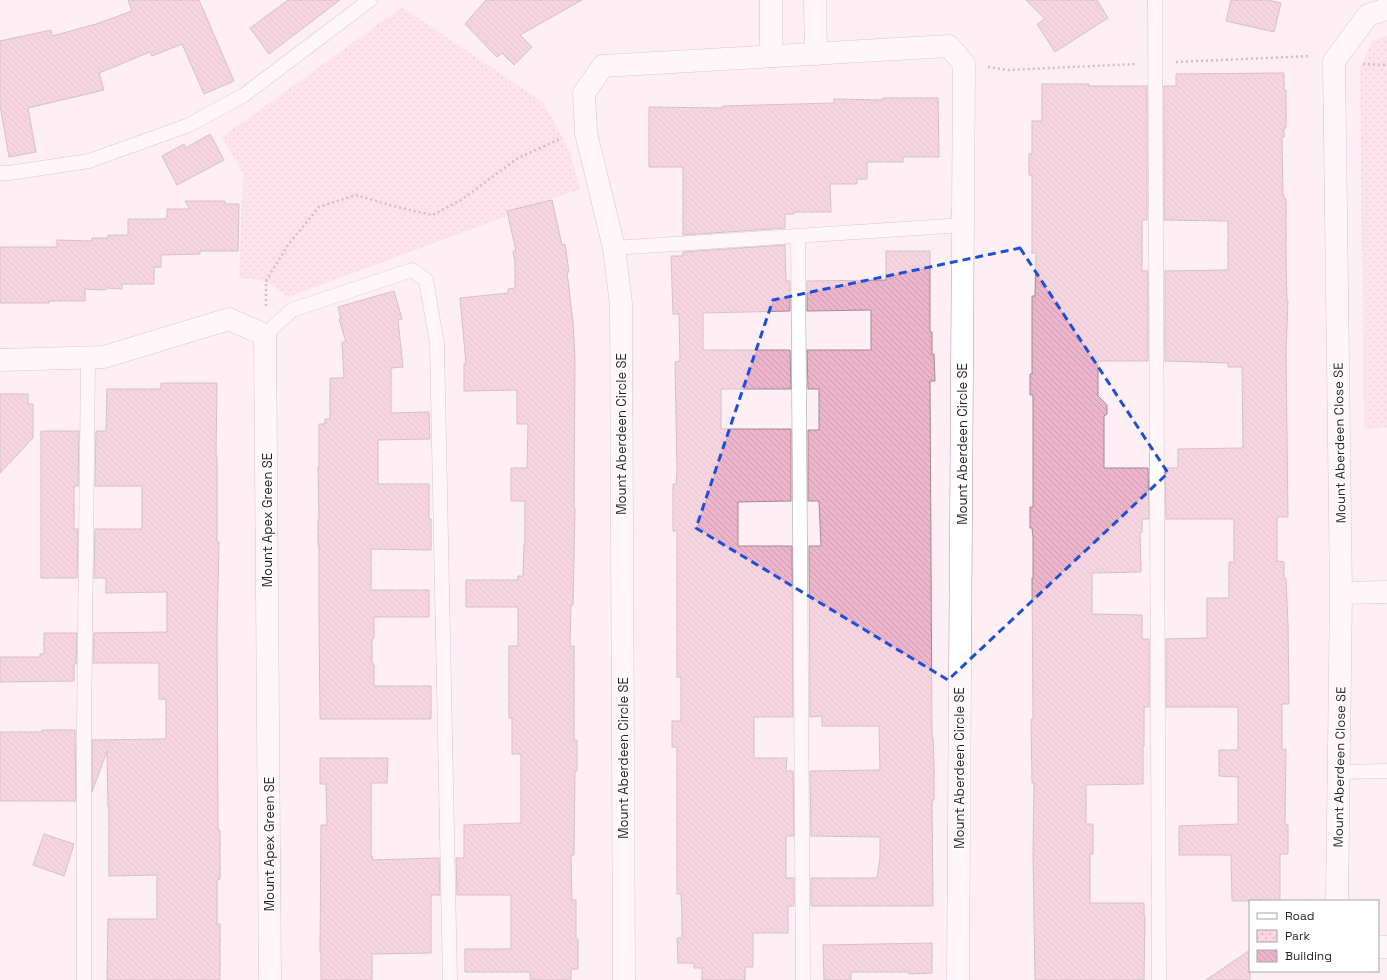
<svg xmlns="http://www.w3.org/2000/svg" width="1387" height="980" viewBox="0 0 1387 980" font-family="'Space Grotesk',sans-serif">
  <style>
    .park { fill: url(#park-dots) }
    .building { fill: url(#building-back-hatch); stroke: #a08b93 }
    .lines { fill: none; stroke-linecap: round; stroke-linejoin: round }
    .service-casing { stroke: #ac979e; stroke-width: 15 }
    .minor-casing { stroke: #ac979e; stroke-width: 23 }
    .path { stroke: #92878b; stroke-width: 2.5; stroke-dasharray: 2 3; stroke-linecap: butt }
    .service { stroke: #fff; stroke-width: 14 }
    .minor { stroke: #fff; stroke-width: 22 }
    .marked { fill: none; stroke: #1d4ed8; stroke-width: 3; stroke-dasharray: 8 5; stroke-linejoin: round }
    .labels { text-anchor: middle; stroke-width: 3; stroke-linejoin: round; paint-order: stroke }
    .street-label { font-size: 13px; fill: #271f22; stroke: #fff }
  </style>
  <defs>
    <pattern id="park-dots" width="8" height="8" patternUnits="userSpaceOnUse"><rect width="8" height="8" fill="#fed5e4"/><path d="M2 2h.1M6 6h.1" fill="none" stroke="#dab6c3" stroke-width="1.8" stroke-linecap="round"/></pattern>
    <pattern id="building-back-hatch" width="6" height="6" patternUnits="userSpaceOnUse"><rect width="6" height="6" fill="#edb5cb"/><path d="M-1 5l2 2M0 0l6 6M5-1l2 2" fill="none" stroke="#cb9bae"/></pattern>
  </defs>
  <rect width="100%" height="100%" fill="#fdeff4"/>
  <g class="park">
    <path d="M 402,7 L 543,102 L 570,152 L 580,189 L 288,297 C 271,282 262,279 239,278 L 243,174 L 222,137 Z"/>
    <path d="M 1387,36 L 1387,428 L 1364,429 L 1360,68 L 1372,41 Z"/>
  </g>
  <g class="building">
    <path d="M 128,0 L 199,0 L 234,81 L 204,94 L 182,44 L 152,56 L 150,52 L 99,73 L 104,90 L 28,108 L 36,152 L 9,157 L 0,105 L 0,41 L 51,30 L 52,36 L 96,24 L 132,11 Z"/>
    <path d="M 288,0 L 340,0 L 269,54 L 250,28 Z"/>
    <path d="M 486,0 L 582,0 L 520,35 L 532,47 L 514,65 L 502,53 L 497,57 L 465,24 Z"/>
    <path d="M 1026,0 L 1097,0 L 1108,18 L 1055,52 L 1037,24 L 1045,19 Z"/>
    <path d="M 1231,0 L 1268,0 L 1281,3 L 1274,32 L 1226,21 Z"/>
    <path d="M 1284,73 L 1284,90 L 1286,90 L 1286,128 L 1284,128 L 1284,137 L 1282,137 L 1283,195 L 1284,195 L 1284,199 L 1286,199 L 1286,263 L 1287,300 L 1288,300 L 1286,353 L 1288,517 L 1277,517 L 1277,561 L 1284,562 L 1284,578 L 1286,578 L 1288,623 L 1289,704 L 1282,704 L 1282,750 L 1286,749 L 1285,825 L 1288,825 L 1288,854 L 1280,854 L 1280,901 L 1232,901 L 1231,855 L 1179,855 L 1179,826 L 1238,824 L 1238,777 L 1219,776 L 1219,750 L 1238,750 L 1238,707 L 1166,707 L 1166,639 L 1207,638 L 1207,598 L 1229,598 L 1229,562 L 1234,562 L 1234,519 L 1166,519 L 1165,468 L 1178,468 L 1178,449 L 1243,448 L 1242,367 L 1228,367 L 1228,363 L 1165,361 L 1165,271 L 1228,270 L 1228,221 L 1164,220 L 1164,86 L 1176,86 L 1176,74 Z"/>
    <path d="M 1042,84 L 1089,84 L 1089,86 L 1147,86 L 1147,220 L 1142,220 L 1142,271 L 1148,271 L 1148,361 L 1098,361 L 1098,396 L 1107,405 L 1107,414 L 1104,416 L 1104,468 L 1148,468 L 1149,519 L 1142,519 L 1142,532 L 1140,532 L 1141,572 L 1092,573 L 1092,614 L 1142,615 L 1142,639 L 1149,639 L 1149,707 L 1144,707 L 1144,746 L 1143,746 L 1143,784 L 1086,785 L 1086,824 L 1093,824 L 1093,854 L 1090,854 L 1090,903 L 1144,903 L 1144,916 L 1145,916 L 1144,980 L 1035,980 L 1033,854 L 1034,783 L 1032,783 L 1031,719 L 1033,719 L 1032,578 L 1033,578 L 1033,537 L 1032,528 L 1030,528 L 1030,507 L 1033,507 L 1033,395 L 1030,395 L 1030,374 L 1032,374 L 1032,296 L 1035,296 L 1036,253 L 1032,253 L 1032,175 L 1029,175 L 1029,154 L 1032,154 L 1032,121 L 1042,121 Z"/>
    <path d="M 883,98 L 938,98 L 939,157 L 903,157 L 903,162 L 867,162 L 867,179 L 857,179 L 857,184 L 830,184 L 831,212 L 794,212 L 794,214 L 785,214 L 785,228 L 683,235 L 683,167 L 649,167 L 649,107 L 723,108 L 723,106 L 834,103 L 834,99 L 883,100 Z"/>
    <path d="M 210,134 L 224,160 L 177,185 L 162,156 L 184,144 L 186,148 Z"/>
    <path d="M 552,200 L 562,245 L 565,244 L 569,272 L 567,272 L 573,322 L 575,359 L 574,508 L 575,508 L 573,605 L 571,605 L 570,646 L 574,646 L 574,740 L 577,740 L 577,771 L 575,771 L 574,855 L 571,855 L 572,900 L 576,900 L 576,939 L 578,939 L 578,969 L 571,969 L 571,980 L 530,980 L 530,972 L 465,972 L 465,949 L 511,949 L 511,895 L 457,895 L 456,858 L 464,858 L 464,825 L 521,823 L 521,754 L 512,754 L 512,718 L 509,718 L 509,646 L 518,646 L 518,607 L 466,607 L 466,580 L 518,580 L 518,576 L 523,576 L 524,544 L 525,544 L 525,501 L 511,501 L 511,468 L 527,468 L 528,424 L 517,424 L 517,390 L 464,391 L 464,364 L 466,364 L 460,298 L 508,293 L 508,289 L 515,288 L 515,262 L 513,251 L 516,251 L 507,211 Z"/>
    <path d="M 185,201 L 225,201 L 225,204 L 239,204 L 238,251 L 200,251 L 200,254 L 161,255 L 161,267 L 154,267 L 154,284 L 122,284 L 122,289 L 107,288 L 105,290 L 85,289 L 85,301 L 49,301 L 49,303 L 0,303 L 0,247 L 57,247 L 57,240 L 92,241 L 92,238 L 108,238 L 108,235 L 128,235 L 128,219 L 166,219 L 166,217 L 167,217 L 167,209 L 190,209 Z"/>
    <path d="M 785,245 L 786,281 L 790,281 L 790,311 L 703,313 L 703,350 L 790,350 L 791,389 L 721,389 L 721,429 L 791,429 L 791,501 L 738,502 L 738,546 L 792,546 L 793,717 L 754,717 L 754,758 L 787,758 L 786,771 L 793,771 L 794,836 L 786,836 L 786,878 L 794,878 L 794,906 L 788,906 L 788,933 L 753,933 L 753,967 L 745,967 L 745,980 L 702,980 L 702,968 L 694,968 L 694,963 L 678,963 L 677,938 L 682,938 L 682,914 L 681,894 L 677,894 L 677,747 L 672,747 L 672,721 L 681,721 L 681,677 L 677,677 L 677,531 L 673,531 L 673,484 L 676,484 L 677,472 L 675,362 L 680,361 L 679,314 L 673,314 L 671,256 L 683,256 L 683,252 Z"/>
    <path d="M 886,251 L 930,251 L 930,332 L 932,332 L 932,354 L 934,354 L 935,381 L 930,381 L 932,737 L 933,737 L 934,764 L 934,800 L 932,800 L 933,906 L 811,906 L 811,878 L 877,878 L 880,858 L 880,837 L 811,836 L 810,771 L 880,770 L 879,726 L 822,726 L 822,716 L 810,717 L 809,546 L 821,546 L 819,501 L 808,501 L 808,430 L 819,430 L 819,389 L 808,389 L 807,350 L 871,350 L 871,310 L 807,311 L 807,281 L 886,280 Z"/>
    <path d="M 394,291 L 402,319 L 398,320 L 403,367 L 391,368 L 391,413 L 429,412 L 430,439 L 378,440 L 378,484 L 429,484 L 429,519 L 431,519 L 431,550 L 371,549 L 371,590 L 429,590 L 429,617 L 374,617 L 374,638 L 372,640 L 372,662 L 374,665 L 374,686 L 431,686 L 431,719 L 320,719 L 319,616 L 319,545 L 318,545 L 318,520 L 319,520 L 318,467 L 319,467 L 319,424 L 325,424 L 325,419 L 330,419 L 330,378 L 344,378 L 342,342 L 346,342 L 339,319 L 341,319 L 338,307 Z"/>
    <path d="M 161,383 L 217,383 L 216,456 L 217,456 L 217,542 L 219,542 L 217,633 L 218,830 L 220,830 L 220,879 L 217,880 L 217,924 L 220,924 L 220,980 L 107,980 L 108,919 L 157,919 L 157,875 L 109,876 L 109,807 L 108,807 L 107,751 L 92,792 L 92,740 L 166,739 L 166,699 L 159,699 L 159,663 L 93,663 L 94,633 L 167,632 L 167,592 L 106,593 L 106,578 L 94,578 L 95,529 L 142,529 L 142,486 L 95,486 L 96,431 L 106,431 L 107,389 L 161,389 Z"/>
    <path d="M 0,394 L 28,394 L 28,404 L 33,404 L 33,438 L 0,473 Z"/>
    <path d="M 41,431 L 79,431 L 78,486 L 74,486 L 74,529 L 78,529 L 77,578 L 41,578 Z"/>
    <path d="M 44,633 L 77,633 L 76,664 L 74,664 L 74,681 L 0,682 L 0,657 L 40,657 L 40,654 L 44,654 Z"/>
    <path d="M 42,730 L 75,730 L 76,801 L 0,801 L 0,732 L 42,732 Z"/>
    <path d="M 320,758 L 388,758 L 387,783 L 371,783 L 371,857 L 373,857 L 372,860 L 439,858 L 440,895 L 431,895 L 431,953 L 372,954 L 372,980 L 321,980 L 321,952 L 320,952 L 321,825 L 327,825 L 326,784 L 320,784 Z"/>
    <path d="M 44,834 L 74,844 L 64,876 L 33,865 Z"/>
    <path d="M 932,943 L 932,973 L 909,974 L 909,972 L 851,972 L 851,980 L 824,980 L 823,945 Z"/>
    <path d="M 1250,950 L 1250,980 L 1206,980 Z"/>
  </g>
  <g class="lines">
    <g class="service-casing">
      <g id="service">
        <path d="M 1155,0 L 1159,980"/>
        <path d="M 0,173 L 9,173 L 89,161 L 189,125 L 244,95 L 370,0"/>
        <path d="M 798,236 L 803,980"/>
        <path d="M 614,248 L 963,225"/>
        <path d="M 265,335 L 292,310 L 412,270 L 426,280 L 437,344 L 450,980"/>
        <path d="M 1339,772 L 1387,771"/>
        <path d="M 84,980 L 84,730 L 88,358"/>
      </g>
    </g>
    <g class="minor-casing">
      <g id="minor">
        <path d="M 771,0 L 771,56"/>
        <path d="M 815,0 L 816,54"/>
        <path d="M 0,360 L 104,357 L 229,319 L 265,335 L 270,980"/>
        <path d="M 1341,593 L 1387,592"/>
        <path d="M 1337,901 L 1341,593 L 1334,61 L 1368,15 L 1387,9"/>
        <path d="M 1378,947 L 1387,947"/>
        <path d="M 624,980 L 621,304 L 614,248 L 586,133 L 584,93 L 603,66 L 949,46 L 964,64 L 958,980"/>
      </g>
    </g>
    <g class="path">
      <path d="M 1176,62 L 1311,56"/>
      <path d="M 1363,64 L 1387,65"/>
      <path d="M 988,67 L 1008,70 L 1135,64"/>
      <path d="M 266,306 L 266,281 L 288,245 L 319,207 L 356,195 L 393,206 L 432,215 L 461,200 L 518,158 L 562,138"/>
    </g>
    <use href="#service" class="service"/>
    <use href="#minor" class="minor"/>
  </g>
  <path d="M0 0H1387V980H0ZM 1020,248 L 1168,473 L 948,680 L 696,528 L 773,300 Z" fill="#fdeff4" fill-opacity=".55" fill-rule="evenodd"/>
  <path class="marked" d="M 1020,248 L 1168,473 L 948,680 L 696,528 L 773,300 Z"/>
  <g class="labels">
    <g class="street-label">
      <text transform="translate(621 434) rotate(-90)" y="5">Mount Aberdeen Circle SE</text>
      <text transform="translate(1339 443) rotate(-91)" y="5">Mount Aberdeen Close SE</text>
      <text transform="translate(962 444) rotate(-90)" y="5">Mount Aberdeen Circle SE</text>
      <text transform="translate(267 520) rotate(-90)" y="5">Mount Apex Green SE</text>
      <text transform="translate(623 758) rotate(-90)" y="5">Mount Aberdeen Circle SE</text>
      <text transform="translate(1339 767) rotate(-89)" y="5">Mount Aberdeen Close SE</text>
      <text transform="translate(959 768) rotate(-90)" y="5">Mount Aberdeen Circle SE</text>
      <text transform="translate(269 844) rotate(-90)" y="5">Mount Apex Green SE</text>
    </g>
  </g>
  <rect x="1249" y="900" width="130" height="72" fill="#ffffff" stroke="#a9a5a7"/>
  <rect x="1257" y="913" width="20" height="6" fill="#ffffff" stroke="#a9a5a7"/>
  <text x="1285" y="920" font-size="12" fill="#271f22">Road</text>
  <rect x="1257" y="930" width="20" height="12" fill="url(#park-dots)" stroke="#a9a5a7"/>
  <text x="1285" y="940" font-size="12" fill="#271f22">Park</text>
  <rect x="1257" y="950" width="20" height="12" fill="url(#building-back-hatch)" stroke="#a9a5a7"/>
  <text x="1285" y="960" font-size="12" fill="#271f22">Building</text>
</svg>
